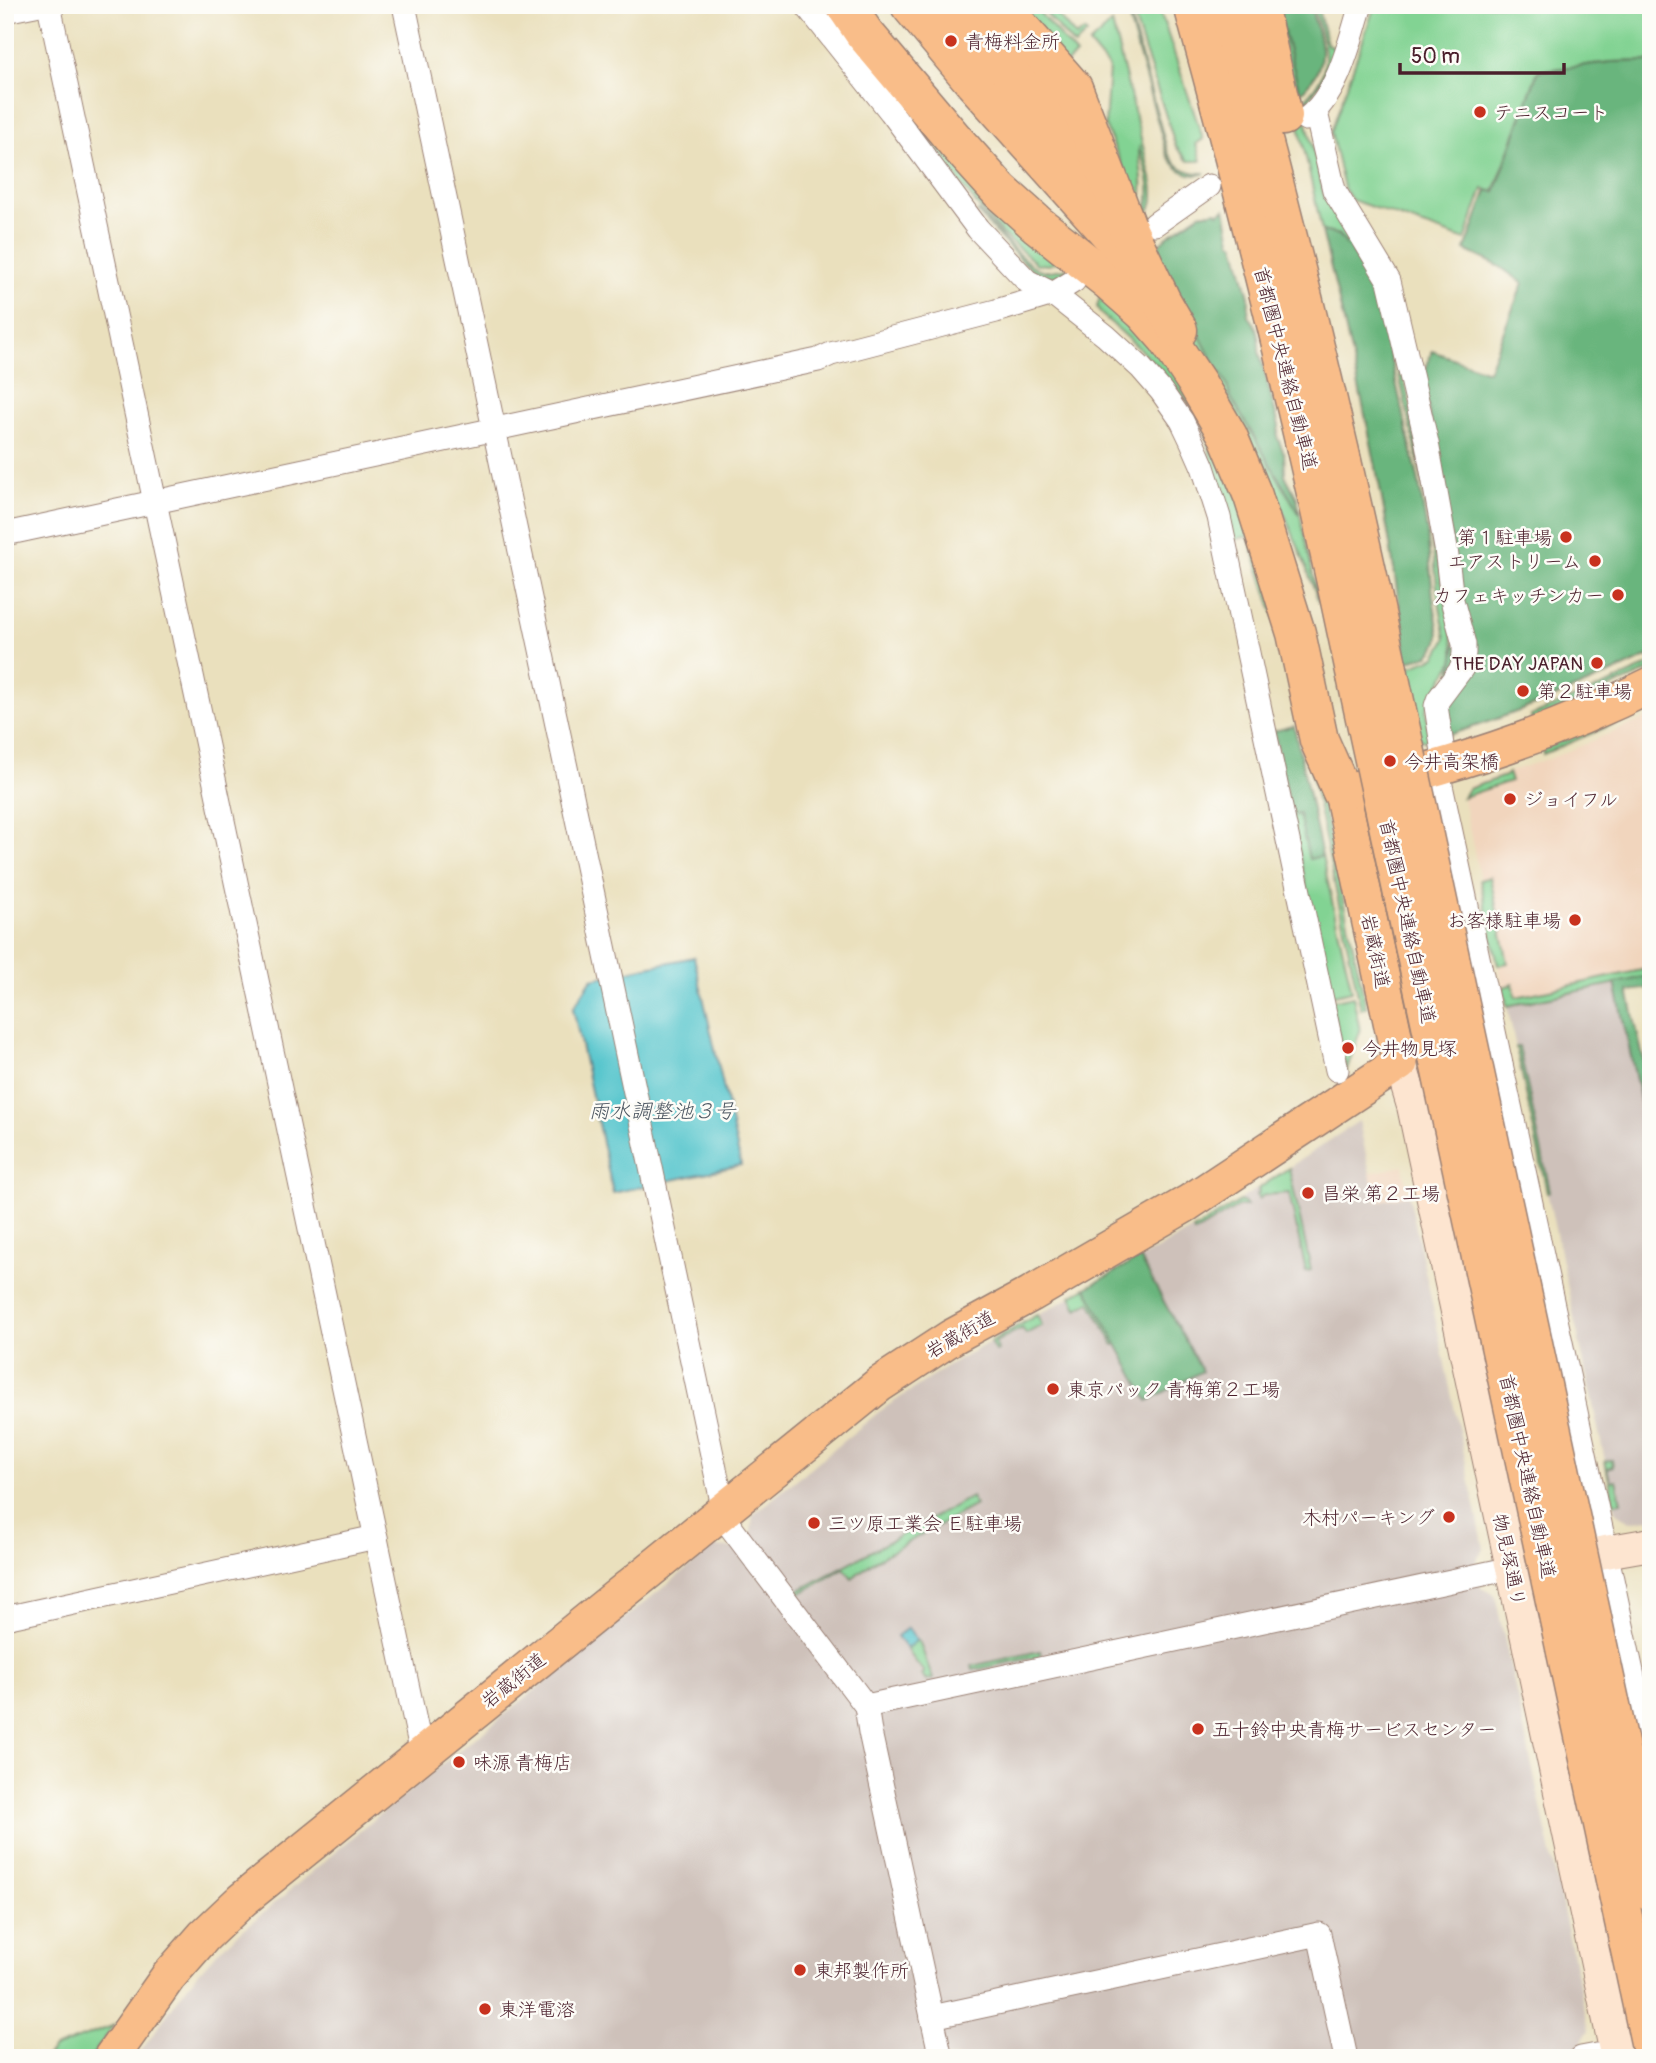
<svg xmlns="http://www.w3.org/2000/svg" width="1656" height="2063" viewBox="0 0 1656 2063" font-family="Pangolin,'Klee One',sans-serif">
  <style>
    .built { fill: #f1d5bd }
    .industrial { fill: #cec1ba }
    .green { fill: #82d393; stroke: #66795f; stroke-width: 2 }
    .forest { fill: #69b57d; stroke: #5a6a54; stroke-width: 2 }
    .water { fill: #58c6cd; stroke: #51727c; stroke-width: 2 }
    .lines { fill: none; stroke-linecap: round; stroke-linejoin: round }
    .street-casing { stroke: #9a8074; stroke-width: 25 }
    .secondary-casing { stroke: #9a8074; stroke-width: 34 }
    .primary-casing { stroke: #9a8074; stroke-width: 38 }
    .highway-casing { stroke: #9a8074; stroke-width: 41 }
    .street { stroke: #fff; stroke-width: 23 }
    .secondary { stroke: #fde5d0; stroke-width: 32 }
    .primary { stroke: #f9bd89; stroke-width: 35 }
    .highway { stroke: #f9bd89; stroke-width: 38 }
    .highway-bridge-casing { stroke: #9a8074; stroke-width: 41; stroke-linecap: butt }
    .highway-bridge { stroke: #f9bd89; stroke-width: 38 }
    .poi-dot { fill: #c8321e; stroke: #fdfcf7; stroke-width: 2.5 }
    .labels { text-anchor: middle; stroke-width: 5; stroke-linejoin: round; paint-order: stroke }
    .poi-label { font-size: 19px; fill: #4a1f2b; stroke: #fdfcf7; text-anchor: start }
    .street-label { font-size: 19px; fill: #4a1f2b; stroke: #fdfcf7 }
    .water-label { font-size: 21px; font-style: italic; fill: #4f5964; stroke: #fdfcf7 }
  </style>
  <rect width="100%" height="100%" fill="#fdfcf7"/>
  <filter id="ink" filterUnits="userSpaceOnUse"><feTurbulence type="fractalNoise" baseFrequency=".0143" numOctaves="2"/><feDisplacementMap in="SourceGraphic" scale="14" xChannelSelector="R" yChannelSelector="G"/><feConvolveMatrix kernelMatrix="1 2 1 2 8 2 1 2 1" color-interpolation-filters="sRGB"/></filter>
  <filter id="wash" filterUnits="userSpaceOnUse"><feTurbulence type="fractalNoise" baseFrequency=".00686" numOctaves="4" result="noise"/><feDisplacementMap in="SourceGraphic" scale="28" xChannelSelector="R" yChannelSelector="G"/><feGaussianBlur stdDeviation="1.57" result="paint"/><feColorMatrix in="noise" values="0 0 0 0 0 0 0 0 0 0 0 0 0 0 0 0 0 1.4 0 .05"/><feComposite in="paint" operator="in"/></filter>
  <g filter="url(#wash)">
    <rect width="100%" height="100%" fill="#eae0bd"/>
    <g class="built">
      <path d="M 1651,716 L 1651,976 L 1507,1006 L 1463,799 L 1469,786 L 1559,755 Z"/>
      <path d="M 1403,1166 L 1409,1195 L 1376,1202 L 1370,1173 Z"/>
    </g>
    <g class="industrial">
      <path d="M 1615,983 L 1651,1149 L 1651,1518 L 1630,1522 L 1616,1512 L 1507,1006 Z"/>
      <path d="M 1359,1121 L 1376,1202 L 1409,1195 L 1484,1548 L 1475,1563 L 1481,1588 L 1495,1595 L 1589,2030 L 1579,2046 L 1582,2058 L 136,2058 L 188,1985 L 217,1952 L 379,1815 L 714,1547 L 731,1548 L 751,1533 L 753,1515 L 880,1411 L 945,1368 L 981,1347 L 1208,1221 Z"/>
    </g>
    <g class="green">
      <path d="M 825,5 L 828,5 L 1060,260 L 1049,265 L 1037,264 L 1001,233 L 969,195 L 887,80 Z"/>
      <path d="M 1011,5 L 1033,5 L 1076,55 L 1063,66 Z"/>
      <path d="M 1039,5 L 1049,5 L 1076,37 L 1084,31 L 1087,34 L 1074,46 Z"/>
      <path d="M 1125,5 L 1127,5 L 1168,153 C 1176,168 1188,174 1205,173 C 1189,180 1175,168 1167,155 Z"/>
      <path d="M 1130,5 L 1158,5 L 1203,139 L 1196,144 L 1201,161 L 1188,161 L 1176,147 Z"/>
      <path d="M 1277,5 L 1302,102 C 1338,68 1324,47 1313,5 L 1317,5 L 1327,44 L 1337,49 C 1328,71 1319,89 1303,106 L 1324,196 L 1376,278 L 1375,291 L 1360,263 L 1339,235 L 1322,231 L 1294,103 Z"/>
      <path d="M 1375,5 L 1651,5 L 1651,61 L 1611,62 L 1538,71 L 1494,192 L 1483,189 L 1465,240 L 1352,200 L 1344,188 L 1331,132 Z"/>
      <path d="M 1112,23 L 1152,182 C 1154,197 1154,207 1144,218 L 1143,215 C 1157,193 1145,169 1139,146 C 1138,164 1147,185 1139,204 L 1105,126 L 1109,68 L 1089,44 Z"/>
      <path d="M 979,211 C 990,224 1028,269 1044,271 C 1053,272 1062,268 1072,269 C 1063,274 1050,279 1040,275 C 1025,268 990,226 977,212 Z"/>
      <path d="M 1378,282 L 1409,399 L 1454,647 L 1454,660 L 1426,709 L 1429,740 L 1424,741 L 1360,716 L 1407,668 L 1436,657 L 1446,639 L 1438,595 L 1431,531 L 1422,477 Z"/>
      <path d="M 1101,294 L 1104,296 L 1104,300 C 1111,305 1116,306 1122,310 C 1134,315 1145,329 1154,339 C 1169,356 1181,376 1193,396 C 1251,491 1284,615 1306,724 L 1299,725 L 1279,630 L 1248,536 L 1234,540 L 1223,496 L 1209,453 C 1216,415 1128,337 1101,314 L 1097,307 Z"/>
      <path d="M 1190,317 L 1226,382 L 1230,396 L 1300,515 L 1319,603 C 1287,508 1242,420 1191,335 Z"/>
      <path d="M 1651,664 L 1651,670 L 1532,721 L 1531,716 L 1609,684 Z"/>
      <path d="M 1651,703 L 1651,708 L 1543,754 L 1542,749 Z"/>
      <path d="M 1312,756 L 1366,1007 L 1361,1009 L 1308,757 Z"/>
      <path d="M 1508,773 L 1511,781 L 1463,797 L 1468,789 L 1505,776 Z"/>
      <path d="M 1299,814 L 1309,858 L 1322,856 L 1352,991 L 1330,996 L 1291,816 Z"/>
      <path d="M 1490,877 L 1508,963 L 1498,965 L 1480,880 Z"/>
      <path d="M 1651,968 L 1651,976 L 1507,1006 L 1503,987 L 1513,984 L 1516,997 Z"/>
      <path d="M 1353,996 L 1360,1031 L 1346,1072 L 1331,1001 Z"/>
      <path d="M 1516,1047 L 1519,1047 L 1550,1191 L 1547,1192 Z"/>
      <path d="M 1289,1168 L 1311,1270 L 1306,1271 L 1289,1193 L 1264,1195 L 1259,1199 L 1256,1195 L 1259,1194 L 1258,1189 Z"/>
      <path d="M 1240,1201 L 1245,1203 L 1247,1206 L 1239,1206 L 1194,1233 L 1193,1230 Z"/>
      <path d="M 1086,1288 L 1117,1344 L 1114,1345 L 1090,1302 L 1077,1309 L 1071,1296 Z"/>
      <path d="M 1037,1315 L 1042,1325 L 1026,1334 L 1022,1328 L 995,1342 L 998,1350 L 995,1351 L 990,1342 Z"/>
      <path d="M 1612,1460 L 1613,1466 L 1607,1468 L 1610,1481 L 1616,1480 L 1621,1502 L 1614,1503 L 1605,1461 Z"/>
      <path d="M 971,1497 L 975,1505 L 874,1561 L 852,1578 L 844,1568 L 798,1595 L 796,1592 Z"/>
      <path d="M 917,1640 L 920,1643 L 933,1679 L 926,1681 L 922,1675 L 924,1672 L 906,1649 Z"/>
      <path d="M 1040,1651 L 1041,1656 L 973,1670 L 972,1666 Z"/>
      <path d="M 115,2025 L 90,2058 L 45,2058 L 54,2048 Z"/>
    </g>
    <g class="forest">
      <path d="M 1277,5 L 1310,5 C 1320,42 1333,63 1300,93 Z"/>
      <path d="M 1651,61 L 1651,655 C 1585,687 1518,713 1448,735 L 1445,716 L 1462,603 L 1423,378 L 1432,351 L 1488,371 L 1523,283 L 1499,266 L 1465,250 L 1487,190 L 1495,192 L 1538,71 L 1611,62 Z"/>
      <path d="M 1225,209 L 1231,241 L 1235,244 L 1249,297 L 1248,316 C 1258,325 1259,338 1259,351 L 1279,426 L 1277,437 L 1284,453 L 1285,475 L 1297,498 L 1300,515 L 1230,396 L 1226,382 L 1208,352 L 1155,248 L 1169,235 L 1200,214 L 1217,211 L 1218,213 Z"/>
      <path d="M 1322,231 L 1339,235 L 1360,263 L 1375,291 L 1418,478 L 1427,531 L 1433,597 L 1439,634 L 1438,642 L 1435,648 L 1429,655 L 1406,662 C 1391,516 1357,374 1322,231 Z"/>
      <path d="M 1294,726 L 1322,856 L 1309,859 L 1299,814 L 1291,816 L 1274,731 Z"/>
      <path d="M 1651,976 L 1651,988 L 1628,991 L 1651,1093 L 1651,1149 L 1615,983 Z"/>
      <path d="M 1140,1258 L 1202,1371 L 1148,1401 L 1086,1288 Z"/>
    </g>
    <g class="water">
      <path d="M 694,957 L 741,1165 L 613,1193 L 573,1008 L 592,979 Z"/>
      <path d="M 908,1628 L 917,1640 L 906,1649 L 897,1636 Z"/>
    </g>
  </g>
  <g filter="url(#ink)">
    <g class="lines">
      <g class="street-casing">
        <g id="street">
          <path d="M 49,5 L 422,1754"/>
          <path d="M 404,5 L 721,1497 L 720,1513 L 866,1706 L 870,1732 L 941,2058"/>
          <path d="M 806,5 L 891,112 L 978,229 L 1027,281 L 1053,294 L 1106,336 L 1141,368 L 1161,391 L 1182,421 L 1192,442 L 1203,467 L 1219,517 L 1337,1070"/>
          <path d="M 5,11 L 35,5"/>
          <path d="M 1316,112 L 1334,190 L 1389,281 L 1427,443 L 1446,548 L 1452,600 L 1464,644 L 1464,653 L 1462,668 L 1438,700 L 1436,706 L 1445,765"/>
          <path d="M 1306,119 C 1339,94 1349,43 1361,5"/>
          <path d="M 1155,224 L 1209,186"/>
          <path d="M 5,534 L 818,360 L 831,354 L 996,311 L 1053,294 L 1074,281"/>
          <path d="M 1437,767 L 1651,1760"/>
          <path d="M 5,1618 L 376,1537"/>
          <path d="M 866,1706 L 1512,1568"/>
          <path d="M 932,2017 L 1319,1934 L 1346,2058"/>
          <path d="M 1581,2058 L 1629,2049"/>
        </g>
      </g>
      <g class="secondary-casing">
        <g id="secondary">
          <path d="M 1400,1063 L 1413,1106 L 1617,2058"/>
          <path d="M 1554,1561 L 1651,1544"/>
        </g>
      </g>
      <g class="primary-casing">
        <path id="primary" d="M 111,2058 L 168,1977 L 204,1936 L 242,1900 L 880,1384 L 952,1337 L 1031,1294 L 1188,1203 L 1400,1063 L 1342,792 C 1449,768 1553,734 1651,685"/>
      </g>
      <g class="highway-casing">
        <g id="highway">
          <path d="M 845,5 L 864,33 L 956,142 L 1000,191 L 1038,225 L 1109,281 L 1144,312 L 1167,338 L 1197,383 L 1228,436 L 1253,496 L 1296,633 L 1319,740 L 1342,792"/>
          <path d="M 910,5 L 974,82 L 1130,256"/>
          <path d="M 954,5 L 1094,169"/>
          <path d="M 1000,5 L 1073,88 L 1129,232 L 1162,302 L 1178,330"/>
          <path d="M 1193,5 C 1254,227 1309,450 1356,676"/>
          <path d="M 1227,5 C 1287,225 1341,446 1388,669"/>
          <path d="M 1258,5 L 1283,116"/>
        </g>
      </g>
      <use href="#street" class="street"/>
      <use href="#secondary" class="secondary"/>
      <use href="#primary" class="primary"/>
      <use href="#highway" class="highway"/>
      <g class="highway-bridge-casing">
        <g id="highway-bridge">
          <path d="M 1388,669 L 1651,1892"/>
          <path d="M 1356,676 L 1651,2047"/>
        </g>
      </g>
      <use href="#highway-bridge" class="highway-bridge"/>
    </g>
  </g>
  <g class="poi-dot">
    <circle cx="951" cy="41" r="7"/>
    <circle cx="1480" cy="112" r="7"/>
    <circle cx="1566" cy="537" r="7"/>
    <circle cx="1595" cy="561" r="7"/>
    <circle cx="1618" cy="595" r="7"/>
    <circle cx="1597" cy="663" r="7"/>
    <circle cx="1523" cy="691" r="7"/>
    <circle cx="1390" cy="761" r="7"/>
    <circle cx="1510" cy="799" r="7"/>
    <circle cx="1575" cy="920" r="7"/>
    <circle cx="1348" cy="1048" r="7"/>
    <circle cx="1308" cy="1193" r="7"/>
    <circle cx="1053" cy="1389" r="7"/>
    <circle cx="1449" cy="1517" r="7"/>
    <circle cx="814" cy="1523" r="7"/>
    <circle cx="1198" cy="1729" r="7"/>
    <circle cx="459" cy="1762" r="7"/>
    <circle cx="800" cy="1970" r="7"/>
    <circle cx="485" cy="2009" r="7"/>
  </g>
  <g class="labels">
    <g class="poi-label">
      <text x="965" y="48">青梅料金所</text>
      <text x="1494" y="119">テニスコート</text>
      <text x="1552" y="544" text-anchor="end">第１駐車場</text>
      <text x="1581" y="568" text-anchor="end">エアストリーム</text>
      <text x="1604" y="602" text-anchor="end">カフェキッチンカー</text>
      <text x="1583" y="670" text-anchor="end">THE DAY JAPAN</text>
      <text x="1537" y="698">第２駐車場</text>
      <text x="1404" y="768">今井高架橋</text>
      <text x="1524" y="806">ジョイフル</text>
      <text x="1561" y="927" text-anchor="end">お客様駐車場</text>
      <text x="1362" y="1055">今井物見塚</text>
      <text x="1322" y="1200">昌栄 第２工場</text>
      <text x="1067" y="1396">東京パック 青梅第２工場</text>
      <text x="1435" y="1524" text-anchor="end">木村パーキング</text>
      <text x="828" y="1530">三ツ原工業会 Ｅ駐車場</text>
      <text x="1212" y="1736">五十鈴中央青梅サービスセンター</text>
      <text x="473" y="1769">味源 青梅店</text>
      <text x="814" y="1977">東邦製作所</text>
      <text x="499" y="2016">東洋電溶</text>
    </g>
    <g class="street-label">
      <text transform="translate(1286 368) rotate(76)" y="7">首都圏中央連絡自動車道</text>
      <text transform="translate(1408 921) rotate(78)" y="7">首都圏中央連絡自動車道</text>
      <text transform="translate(1376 951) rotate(78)" y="7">岩蔵街道</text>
      <text transform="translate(960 1334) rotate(-30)" y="7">岩蔵街道</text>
      <text transform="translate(1528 1476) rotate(78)" y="7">首都圏中央連絡自動車道</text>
      <text transform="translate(1510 1560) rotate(78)" y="7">物見塚通り</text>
      <text transform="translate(513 1680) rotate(-39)" y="7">岩蔵街道</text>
    </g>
    <g class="water-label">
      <text x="662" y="1118">雨水調整池３号</text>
    </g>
  </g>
  <rect width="1656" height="2063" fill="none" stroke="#fdfcf7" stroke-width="28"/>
  <path d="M1400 63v10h164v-10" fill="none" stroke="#4a1f2b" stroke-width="3.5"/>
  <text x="1411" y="63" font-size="21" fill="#4a1f2b" stroke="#fdfcf7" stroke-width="5" paint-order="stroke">50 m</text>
</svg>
